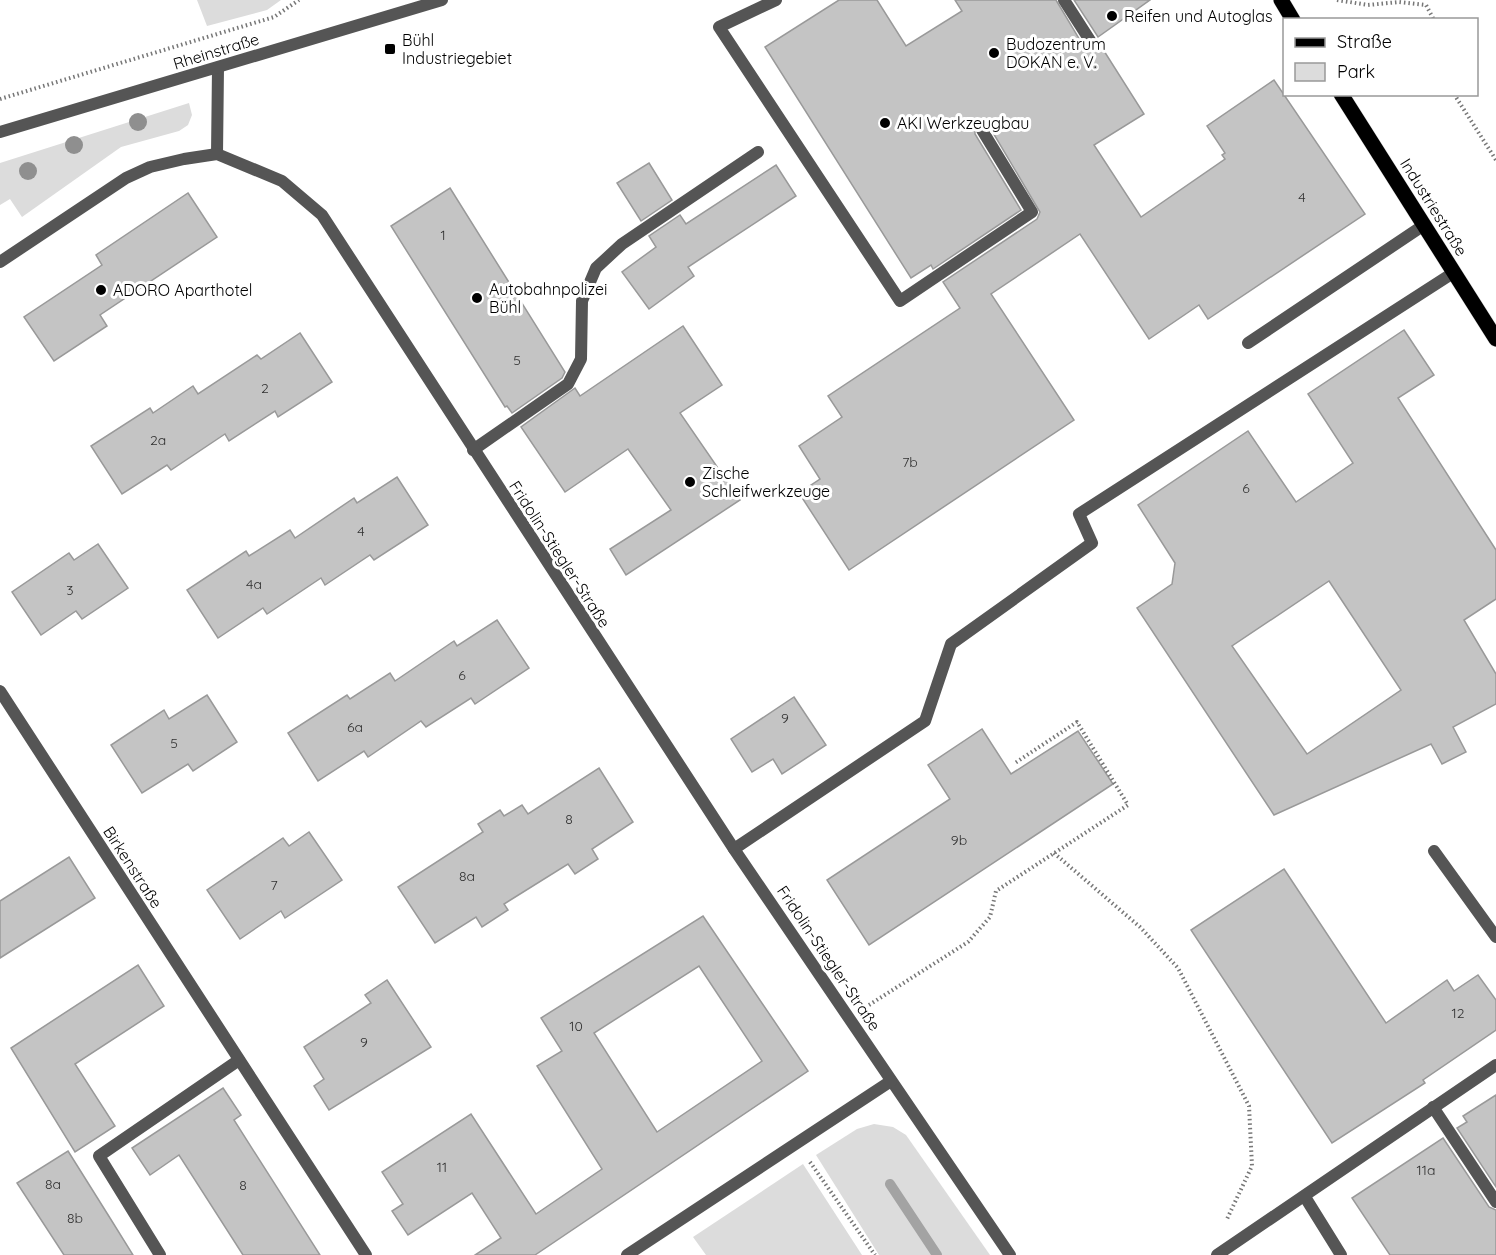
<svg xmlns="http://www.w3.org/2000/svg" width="1496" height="1255" viewBox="0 0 1496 1255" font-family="Quicksand,sans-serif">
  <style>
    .green { fill: #dcdcdc }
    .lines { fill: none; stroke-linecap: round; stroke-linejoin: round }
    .stream { stroke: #a3a3a3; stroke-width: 10 }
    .building { fill: #c4c4c4; stroke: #999; stroke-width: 1.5; fill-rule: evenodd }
    .primary-casing { stroke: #dbdbdb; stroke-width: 16 }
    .path { stroke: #777; stroke-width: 4; stroke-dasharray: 1.5 3; stroke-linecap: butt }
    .service { stroke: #555; stroke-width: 12 }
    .minor { stroke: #555; stroke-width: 12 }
    .tertiary { stroke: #555; stroke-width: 12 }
    .primary { stroke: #000; stroke-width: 15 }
    .tree { fill: #8f8f8f }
    .poi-dot { fill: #000; stroke: #fff; stroke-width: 2 }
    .labels { text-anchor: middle; stroke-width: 6; stroke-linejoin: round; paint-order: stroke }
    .number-label { font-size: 14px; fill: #313131 }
    .poi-label { font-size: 16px; fill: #000; stroke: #fff; text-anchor: start }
    .street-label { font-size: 16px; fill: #000; stroke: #fff }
  </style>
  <rect width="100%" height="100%" fill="#fff"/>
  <g class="green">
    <path d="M 197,0 L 281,0 L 267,10 L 207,26 Z"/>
    <path d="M 189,103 L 192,115 L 188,125 L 179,131 L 121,147 L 22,217 L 10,199 L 0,205 L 0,163 Z"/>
    <path d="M 874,1124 L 893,1127 L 906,1135 L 990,1255 L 879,1255 L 816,1155 L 857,1129 Z"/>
    <path d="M 803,1164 L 862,1255 L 706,1255 L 693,1237 Z"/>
  </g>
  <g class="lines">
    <path class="stream" d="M 890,1184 L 937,1255"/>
  </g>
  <g class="building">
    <path d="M 839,0 L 877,0 L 906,46 L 962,11 L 955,0 L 1056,0 L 1084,47 L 1092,50 L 1099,43 L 1144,114 L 1094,145 L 1141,217 L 1225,159 L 1222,155 L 1225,153 L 1207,126 L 1274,80 L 1365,214 L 1208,319 L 1199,305 L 1149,339 L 1080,234 L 991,294 L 1074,420 L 849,570 L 799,493 L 820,479 L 799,446 L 842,417 L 828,396 L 960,308 L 943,282 L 1037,219 L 1040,212 L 989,126 L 978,123 L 975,127 L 975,134 L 1021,210 L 933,269 L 931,265 L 911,278 L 765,47 Z"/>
    <path d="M 1074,0 L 1150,0 L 1098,37 Z"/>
    <path d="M 649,163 L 672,200 L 641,221 L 617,183 Z"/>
    <path d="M 776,165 L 796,196 L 688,267 L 694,276 L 649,309 L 622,272 L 656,247 L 649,236 L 680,215 L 686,224 Z"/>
    <path d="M 450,188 L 565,372 L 562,378 L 512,413 L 507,406 L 505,407 L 391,226 Z"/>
    <path d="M 188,193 L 217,237 L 100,315 L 107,326 L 54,361 L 24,317 L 102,265 L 96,255 Z"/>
    <path d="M 683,326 L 722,385 L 680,413 L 740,500 L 626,575 L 610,549 L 671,510 L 628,449 L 565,492 L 521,427 L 575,388 L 580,396 Z"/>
    <path d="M 1404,330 L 1434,375 L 1398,398 L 1496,550 L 1496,599 L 1464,620 L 1496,674 L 1496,704 L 1453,727 L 1466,752 L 1442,764 L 1431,744 L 1274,815 L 1137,608 L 1172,584 L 1175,563 L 1138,505 L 1248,431 L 1296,502 L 1353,463 L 1308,394 ZM 1329,581 L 1401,690 L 1307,754 L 1232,646 Z"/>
    <path d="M 300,333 L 332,382 L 278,417 L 275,411 L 229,441 L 225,434 L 171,470 L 167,465 L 122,494 L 91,446 L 150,408 L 153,413 L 193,386 L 198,394 L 257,355 L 261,359 Z"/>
    <path d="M 397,477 L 428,525 L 374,560 L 370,555 L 325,585 L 321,578 L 267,614 L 263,608 L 218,638 L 187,590 L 246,551 L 249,556 L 290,530 L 295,538 L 354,498 L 357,503 Z"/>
    <path d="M 98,544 L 128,588 L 82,619 L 76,611 L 41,635 L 12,592 L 69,553 L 74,560 Z"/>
    <path d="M 497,620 L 529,668 L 475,704 L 471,698 L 426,727 L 421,721 L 368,757 L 364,751 L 318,781 L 288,733 L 347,695 L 350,699 L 390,673 L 395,681 L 454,641 L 457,646 Z"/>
    <path d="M 207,695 L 237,742 L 193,771 L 188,764 L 142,793 L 111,745 L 164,710 L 169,719 Z"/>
    <path d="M 794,697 L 826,745 L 782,774 L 773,759 L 752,772 L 731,739 Z"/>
    <path d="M 982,729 L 1011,774 L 1078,731 L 1113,784 L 869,945 L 827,880 L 950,799 L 928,765 Z"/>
    <path d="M 599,768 L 633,822 L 592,849 L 598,859 L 575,874 L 568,864 L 504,904 L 508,910 L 482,927 L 476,917 L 435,943 L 398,887 L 483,832 L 478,824 L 500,810 L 504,816 L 522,805 L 528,814 Z"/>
    <path d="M 309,832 L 342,880 L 285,918 L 281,911 L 240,939 L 207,890 L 283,838 L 289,846 Z"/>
    <path d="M 69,857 L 95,898 L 0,958 L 0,901 Z"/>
    <path d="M 1284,869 L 1386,1023 L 1447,980 L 1454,991 L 1478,975 L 1496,1000 L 1496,1030 L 1423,1080 L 1425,1083 L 1332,1143 L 1191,930 Z"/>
    <path d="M 703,916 L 808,1071 L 535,1255 L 475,1255 L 501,1238 L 472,1193 L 408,1235 L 392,1211 L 403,1204 L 382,1172 L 471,1114 L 536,1214 L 602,1169 L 537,1066 L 562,1051 L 541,1018 ZM 699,966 L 762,1061 L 657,1132 L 594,1033 Z"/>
    <path d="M 138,965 L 164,1006 L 75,1064 L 115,1126 L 75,1152 L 11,1048 Z"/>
    <path d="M 387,980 L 431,1047 L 329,1110 L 314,1086 L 324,1079 L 304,1047 L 371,1003 L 365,995 Z"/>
    <path d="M 223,1088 L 241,1115 L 234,1120 L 320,1255 L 243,1255 L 179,1155 L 150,1175 L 132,1148 Z"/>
    <path d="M 1496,1095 L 1496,1187 L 1457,1128 L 1467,1122 L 1463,1116 Z"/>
    <path d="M 1443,1138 L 1489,1207 L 1496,1210 L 1496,1255 L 1390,1255 L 1352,1198 Z"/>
    <path d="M 68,1151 L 110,1218 L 133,1255 L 64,1255 L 17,1183 Z"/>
  </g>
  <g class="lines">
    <g class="primary-casing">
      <g id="primary">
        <path d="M 1281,0 L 1293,20"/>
        <path d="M 1341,94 L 1496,339"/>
      </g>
    </g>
    <g class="path">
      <path d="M 1337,0 L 1368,5 L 1399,2 L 1426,5 L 1434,20"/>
      <path d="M 1454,94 L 1496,160"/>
      <path d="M 0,99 L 274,17 L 299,0"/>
      <path d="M 1054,853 L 1140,927 L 1178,968 L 1249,1106 L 1252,1166 L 1227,1219"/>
      <path d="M 869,1005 L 968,942 L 990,917 L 996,891 L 1128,805 L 1077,722 L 1015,763"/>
      <path d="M 810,1162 L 875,1255"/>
    </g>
    <g class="service">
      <path d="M 776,0 L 719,27 L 900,301 L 1032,212 L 982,130"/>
      <path d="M 1064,0 L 1091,42"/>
      <path d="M 1248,343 L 1424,225"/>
      <path d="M 473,450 L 568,384 L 581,359 L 582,301 L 596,268 L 622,244 L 758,152"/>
      <path d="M 734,849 L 925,721 L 951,644 L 1092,543 L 1079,514 L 1453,273"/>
      <path d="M 1434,851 L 1496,937"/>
      <path d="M 1433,1107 L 1496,1202"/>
      <path d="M 1305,1197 L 1341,1255"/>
      <path d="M 160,1255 L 99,1156 L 239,1060"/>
      <path d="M 1217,1255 L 1496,1065"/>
    </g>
    <g class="minor">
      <path d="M 217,154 L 218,68"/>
      <path d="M 0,262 L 126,178 L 150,167 L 184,159 L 217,154 L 282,181 L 322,215 L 734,849 L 1010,1255"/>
      <path d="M 0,691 L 366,1255"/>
      <path d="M 627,1255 L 891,1081"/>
    </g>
    <path class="tertiary" d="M 0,132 L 442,0"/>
    <use href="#primary" class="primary"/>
  </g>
  <g class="tree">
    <circle cx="138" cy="122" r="9"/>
    <circle cx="74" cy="145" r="9"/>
    <circle cx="28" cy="171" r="9"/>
  </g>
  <g class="poi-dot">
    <circle cx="1112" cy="16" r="6"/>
    <rect x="384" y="43" width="12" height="12" rx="3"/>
    <circle cx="994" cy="53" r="6"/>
    <circle cx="885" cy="123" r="6"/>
    <circle cx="101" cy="290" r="6"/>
    <circle cx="477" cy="298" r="6"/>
    <circle cx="690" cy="482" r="6"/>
  </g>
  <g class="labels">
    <g class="number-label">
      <text x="1302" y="202">4</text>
      <text x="443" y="240">1</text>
      <text x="517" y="365">5</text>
      <text x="265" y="393">2</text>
      <text x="158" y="445">2a</text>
      <text x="910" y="467">7b</text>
      <text x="1246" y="493">6</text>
      <text x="361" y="536">4</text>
      <text x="254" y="589">4a</text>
      <text x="70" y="595">3</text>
      <text x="462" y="680">6</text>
      <text x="785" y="723">9</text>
      <text x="355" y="732">6a</text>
      <text x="174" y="748">5</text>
      <text x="569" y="824">8</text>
      <text x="959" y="845">9b</text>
      <text x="467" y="881">8a</text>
      <text x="274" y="890">7</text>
      <text x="1458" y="1018">12</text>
      <text x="576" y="1031">10</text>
      <text x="364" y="1047">9</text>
      <text x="442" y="1172">11</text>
      <text x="1426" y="1175">11a</text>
      <text x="53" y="1189">8a</text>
      <text x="243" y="1190">8</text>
      <text x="75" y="1223">8b</text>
    </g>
    <g class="poi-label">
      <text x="1124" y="22">Reifen und Autoglas</text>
      <text x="402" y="46">Bühl<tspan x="402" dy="18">Industriegebiet</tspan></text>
      <text x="1006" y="50">Budozentrum<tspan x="1006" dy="18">DOKAN e. V.</tspan></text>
      <text x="897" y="129">AKI Werkzeugbau</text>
      <text x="489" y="295">Autobahnpolizei<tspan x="489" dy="18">Bühl</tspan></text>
      <text x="113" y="296">ADORO Aparthotel</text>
      <text x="702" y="479">Zische<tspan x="702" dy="18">Schleifwerkzeuge</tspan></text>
    </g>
    <g class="street-label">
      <text transform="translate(216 51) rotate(-17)" y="6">Rheinstraße</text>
      <text transform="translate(1434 207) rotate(58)" y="6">Industriestraße</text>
      <text transform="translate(560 554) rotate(57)" y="6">Fridolin-Stiegler-Straße</text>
      <text transform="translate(133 867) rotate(57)" y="6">Birkenstraße</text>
      <text transform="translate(829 958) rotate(56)" y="6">Fridolin-Stiegler-Straße</text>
    </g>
  </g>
  <rect x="1283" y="18" width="195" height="78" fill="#ffffff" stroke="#999999" stroke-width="1.5"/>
  <rect x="1295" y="38" width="30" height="9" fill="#000000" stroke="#999999" stroke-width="1.5"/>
  <text x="1337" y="48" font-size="18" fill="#000000">Straße</text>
  <rect x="1295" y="63" width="30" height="18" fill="#dcdcdc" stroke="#999999" stroke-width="1.5"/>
  <text x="1337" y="78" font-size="18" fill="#000000">Park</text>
</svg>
